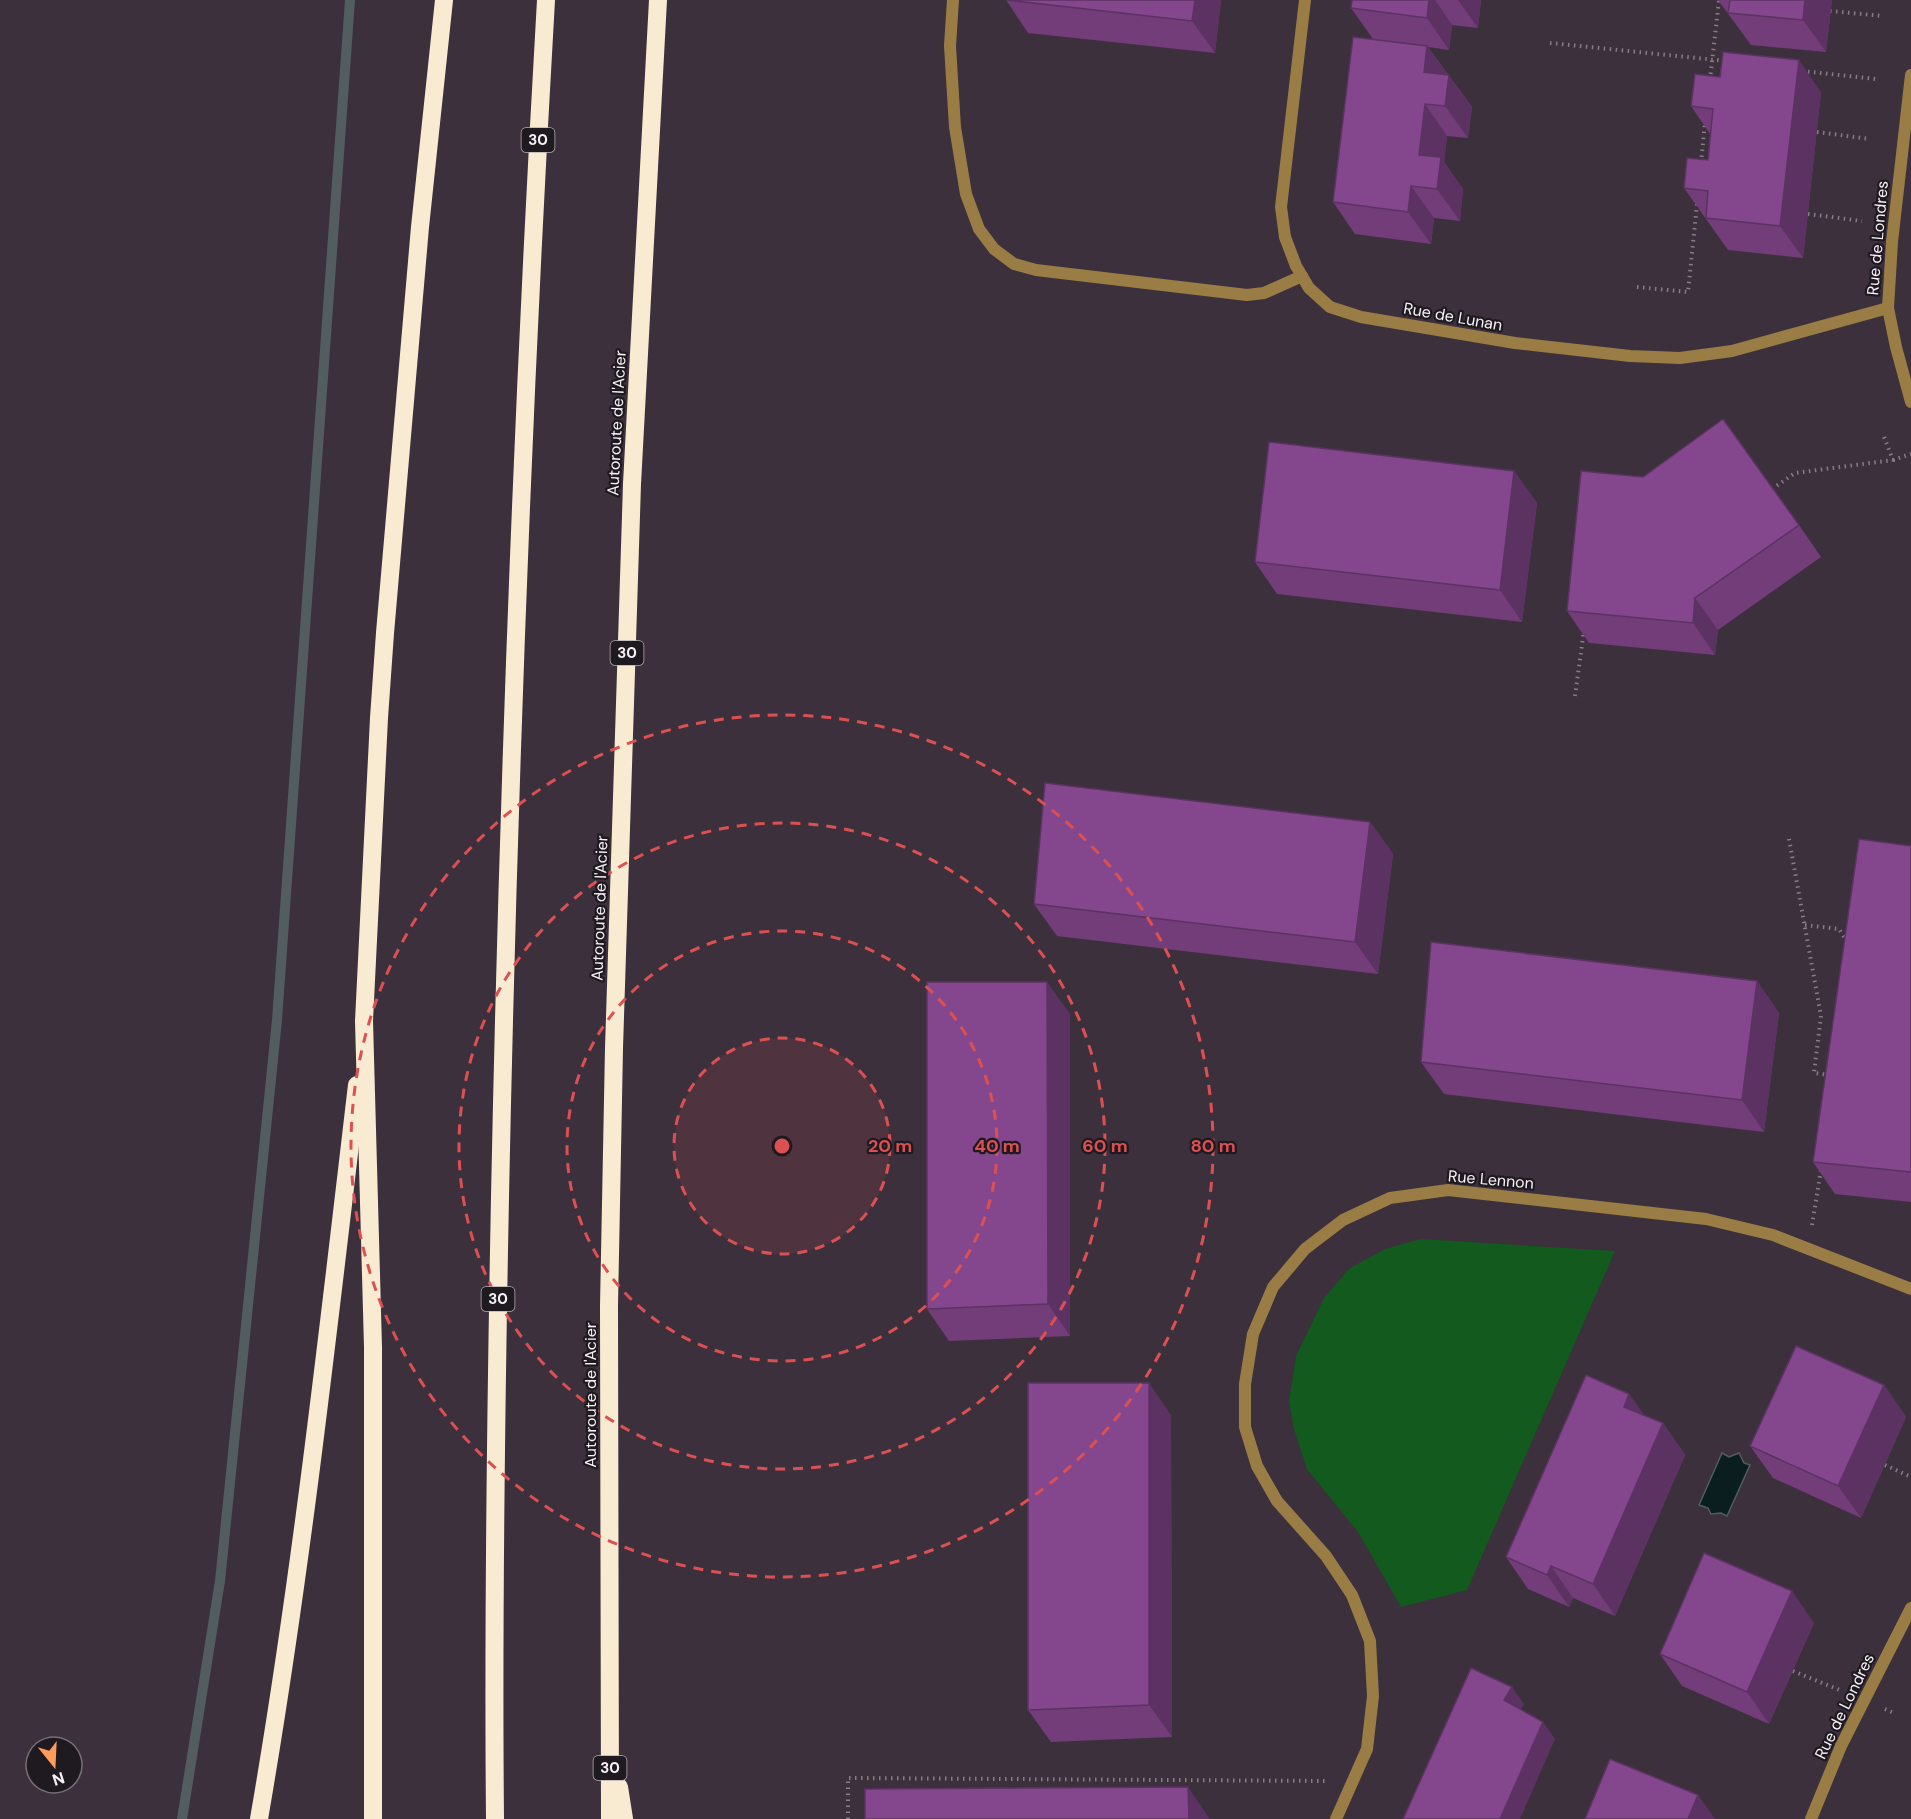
<svg xmlns="http://www.w3.org/2000/svg" width="1911" height="1819" viewBox="0 0 1911 1819" font-family="'DM Sans',sans-serif">
  <style>
    .green { fill: #125a1d }
    .water { fill: #0b1e1f; stroke: #525d60; stroke-width: 1.5 }
    .lines { fill: none; stroke-linecap: round; stroke-linejoin: round }
    .stream { stroke: #525d60; stroke-width: 10 }
    .path { stroke: #877d88; stroke-width: 4; stroke-dasharray: 1.5 4.5; stroke-linecap: butt }
    .lane { stroke: #9a7d44; stroke-width: 12 }
    .street { stroke: #9a7d44; stroke-width: 12 }
    .highway { stroke: #f9ebd1; stroke-width: 18 }
    .wall { fill: #723d79 }
    .shaded-wall { fill: #5c3263 }
    .building { fill: #84478d; stroke: #5c3263; stroke-width: 1.5 }
    .ring { fill: none; stroke: #dd5052; stroke-width: 3; stroke-dasharray: 10 8 }
    .labels { text-anchor: middle; stroke-width: 4.5; stroke-linejoin: round; paint-order: stroke }
    .shield { fill: #1f1a20; stroke: #b7b0b8; stroke-width: 1.5 }
    .shield-label { font-size: 15px; font-weight: bold; fill: #f8f1f9 }
    .street-label { font-size: 16px; fill: #f8f1f9; stroke: #1f1a20 }
    .centre { fill: #dd5052; stroke: #1f1a20; stroke-width: 3 }
    .ring-label { font-size: 18px; text-anchor: middle; font-weight: bold; fill: #dd5052; stroke: #1f1a20; stroke-width: 4.5; stroke-linejoin: round; paint-order: stroke }
  </style>
  <rect width="100%" height="100%" fill="#3c303d"/>
  <path class="green" d="M 1420,1239 L 1615,1251 L 1467,1590 L 1401,1607 L 1358,1532 L 1307,1469 L 1294,1429 L 1289,1402 L 1296,1356 L 1324,1298 L 1350,1268 L 1385,1249 Z"/>
  <path class="water" d="M 1722,1453 L 1729,1457 L 1739,1453 L 1744,1463 L 1750,1465 L 1727,1516 L 1721,1513 L 1711,1514 L 1708,1508 L 1699,1505 Z"/>
  <g class="lines">
    <path class="stream" d="M 182,1819 L 220,1581 L 277,1020 L 350,0"/>
    <g class="path">
      <path d="M 1830,11 L 1883,16"/>
      <path d="M 1550,43 L 1726,61"/>
      <path d="M 1802,71 L 1876,79"/>
      <path d="M 1710,80 L 1719,0"/>
      <path d="M 1817,132 L 1870,139"/>
      <path d="M 1701,163 L 1705,123"/>
      <path d="M 1808,214 L 1862,221"/>
      <path d="M 1637,287 L 1688,292 L 1697,204"/>
      <path d="M 1893,460 L 1911,454"/>
      <path d="M 1772,489 L 1795,473 L 1893,460 L 1884,437"/>
      <path d="M 1575,696 L 1584,630"/>
      <path d="M 1789,839 L 1821,1016 L 1814,1073 L 1829,1075"/>
      <path d="M 1805,925 L 1839,929 L 1846,940"/>
      <path d="M 1812,1225 L 1821,1170"/>
      <path d="M 1885,1465 L 1911,1477"/>
      <path d="M 1793,1671 L 1842,1691"/>
      <path d="M 1885,1709 L 1896,1714"/>
      <path d="M 848,1819 L 848,1778 L 1325,1781"/>
    </g>
    <path class="lane" d="M 953,0 L 950,46 L 955,127 L 966,194 L 979,229 L 994,249 L 1014,264 L 1036,270 L 1247,295 L 1264,293 L 1302,276"/>
    <g class="street">
      <path d="M 1305,0 L 1281,207 L 1285,237 L 1296,266 L 1309,288 L 1330,307 L 1361,317 L 1515,343 L 1630,356 L 1680,358 L 1732,351 L 1888,308"/>
      <path d="M 1911,75 L 1892,242 L 1888,308 L 1896,347 L 1911,402"/>
      <path d="M 1336,1819 L 1367,1749 L 1373,1696 L 1370,1641 L 1352,1595 L 1326,1556 L 1277,1501 L 1257,1466 L 1245,1427 L 1245,1384 L 1253,1334 L 1273,1287 L 1305,1249 L 1343,1220 L 1390,1198 L 1448,1190 L 1706,1219 L 1773,1235 L 1911,1289"/>
      <path d="M 1811,1819 L 1841,1746 L 1911,1608"/>
    </g>
    <g class="highway">
      <path d="M 619,1787 L 624,1819"/>
      <path d="M 259,1819 C 301,1576 328,1331 357,1085"/>
      <path d="M 373,1819 L 373,1347 L 364,1021 L 379,718 L 385,633 L 420,227 L 444,0"/>
      <path d="M 495,1819 C 493,1612 496,1404 500,1197 C 508,798 523,399 546,0"/>
      <path d="M 610,1819 L 609,1306 L 614,1048 L 632,484 L 658,0"/>
    </g>
  </g>
  <g class="wall">
    <path d="M 1006,0 L 1221,0 L 1215,53 L 1028,33 Z"/>
    <path d="M 1352,0 L 1481,0 L 1478,28 L 1452,25 L 1449,50 L 1428,47 L 1472,107 L 1468,138 L 1447,136 L 1444,162 L 1463,189 L 1460,221 L 1434,218 L 1431,244 L 1355,234 L 1333,202 L 1373,39 L 1351,8 Z"/>
    <path d="M 1718,0 L 1832,0 L 1826,52 L 1751,45 Z"/>
    <path d="M 1821,92 L 1803,258 L 1728,250 L 1684,188 L 1708,160 L 1710,134 L 1691,106 Z"/>
    <path d="M 1514,471 L 1537,503 L 1522,622 L 1277,594 L 1255,562 Z"/>
    <path d="M 1799,525 L 1821,557 L 1718,630 L 1715,655 L 1589,643 L 1567,611 Z"/>
    <path d="M 1370,822 L 1393,854 L 1378,974 L 1057,936 L 1034,904 Z"/>
    <path d="M 1911,846 L 1911,1202 L 1835,1194 L 1813,1162 Z"/>
    <path d="M 1757,981 L 1779,1013 L 1764,1132 L 1444,1094 L 1421,1062 Z"/>
    <path d="M 1070,1014 L 1070,1336 L 949,1341 L 927,1309 Z"/>
    <path d="M 1884,1385 L 1906,1417 L 1861,1518 L 1773,1478 L 1750,1446 Z"/>
    <path d="M 1629,1394 L 1644,1416 L 1663,1423 L 1685,1455 L 1615,1616 L 1573,1598 L 1569,1607 L 1528,1589 L 1506,1557 Z"/>
    <path d="M 1171,1415 L 1172,1737 L 1051,1742 L 1028,1710 Z"/>
    <path d="M 1814,1623 L 1769,1724 L 1682,1686 L 1660,1654 Z"/>
  </g>
  <g class="shaded-wall">
    <path d="M 1195,0 L 1221,0 L 1215,53 L 1192,21 Z"/>
    <path d="M 1429,0 L 1435,0 L 1452,25 L 1449,50 L 1427,18 Z"/>
    <path d="M 1458,0 L 1481,0 L 1478,28 Z"/>
    <path d="M 1805,0 L 1832,0 L 1826,52 L 1803,20 Z"/>
    <path d="M 1427,46 L 1472,107 L 1468,138 L 1445,106 L 1424,72 Z"/>
    <path d="M 1799,60 L 1821,92 L 1803,258 L 1780,226 Z"/>
    <path d="M 1425,104 L 1447,136 L 1444,162 L 1463,189 L 1460,221 L 1437,189 L 1419,155 Z"/>
    <path d="M 1411,186 L 1434,218 L 1431,244 L 1408,212 Z"/>
    <path d="M 1514,471 L 1537,503 L 1522,622 L 1500,590 Z"/>
    <path d="M 1695,598 L 1718,630 L 1715,655 L 1693,623 Z"/>
    <path d="M 1370,822 L 1393,854 L 1378,974 L 1355,942 Z"/>
    <path d="M 1757,981 L 1779,1013 L 1764,1132 L 1742,1100 Z"/>
    <path d="M 1047,982 L 1070,1014 L 1070,1336 L 1048,1304 Z"/>
    <path d="M 1149,1383 L 1171,1415 L 1172,1737 L 1149,1705 Z"/>
    <path d="M 1884,1385 L 1906,1417 L 1861,1518 L 1838,1486 Z"/>
    <path d="M 1629,1394 L 1652,1426 L 1624,1407 Z"/>
    <path d="M 1663,1423 L 1685,1455 L 1615,1616 L 1593,1584 Z"/>
    <path d="M 1551,1566 L 1573,1598 L 1569,1607 L 1547,1575 Z"/>
    <path d="M 1792,1591 L 1814,1623 L 1769,1724 L 1747,1692 Z"/>
    <path d="M 1512,1687 L 1524,1704 L 1516,1717 L 1504,1700 Z"/>
    <path d="M 1543,1722 L 1555,1739 L 1520,1819 L 1500,1819 Z"/>
    <path d="M 1188,1787 L 1210,1819 L 1189,1819 Z"/>
    <path d="M 1698,1795 L 1715,1819 L 1688,1819 Z"/>
  </g>
  <g class="building">
    <path d="M 1006,0 L 1195,0 L 1192,21 Z"/>
    <path d="M 1352,0 L 1429,0 L 1427,18 L 1351,8 Z"/>
    <path d="M 1730,0 L 1805,0 L 1803,20 L 1728,13 Z"/>
    <path d="M 1353,37 L 1427,46 L 1424,72 L 1449,75 L 1445,106 L 1425,104 L 1419,155 L 1441,157 L 1437,189 L 1411,186 L 1408,212 L 1333,202 Z"/>
    <path d="M 1723,52 L 1799,60 L 1780,226 L 1706,218 L 1708,191 L 1684,188 L 1687,158 L 1708,160 L 1713,109 L 1691,106 L 1695,74 L 1720,77 Z"/>
    <path d="M 1723,419 L 1799,525 L 1695,598 L 1693,623 L 1567,611 L 1581,471 L 1643,477 Z"/>
    <path d="M 1269,442 L 1514,471 L 1500,590 L 1255,562 Z"/>
    <path d="M 1045,783 L 1370,822 L 1355,942 L 1034,904 Z"/>
    <path d="M 1859,839 L 1911,846 L 1911,1172 L 1813,1162 Z"/>
    <path d="M 1431,942 L 1757,981 L 1742,1100 L 1421,1062 Z"/>
    <path d="M 927,982 L 1047,982 L 1048,1304 L 927,1309 Z"/>
    <path d="M 1796,1346 L 1884,1385 L 1838,1486 L 1750,1446 Z"/>
    <path d="M 1586,1375 L 1629,1394 L 1624,1407 L 1663,1423 L 1593,1584 L 1551,1566 L 1547,1575 L 1506,1557 Z"/>
    <path d="M 1028,1383 L 1149,1383 L 1149,1705 L 1028,1710 Z"/>
    <path d="M 1704,1553 L 1792,1591 L 1747,1692 L 1660,1654 Z"/>
    <path d="M 1471,1668 L 1512,1687 L 1504,1700 L 1543,1722 L 1500,1819 L 1403,1819 Z"/>
    <path d="M 1610,1759 L 1698,1795 L 1688,1819 L 1585,1819 Z"/>
    <path d="M 1188,1787 L 1189,1819 L 865,1819 L 865,1789 Z"/>
  </g>
  <circle cx="782" cy="1146" r="108" fill="#dd5052" fill-opacity=".12"/>
  <g class="ring">
    <circle cx="782" cy="1146" r="108"/>
    <circle cx="782" cy="1146" r="215"/>
    <circle cx="782" cy="1146" r="323"/>
    <circle cx="782" cy="1146" r="431"/>
  </g>
  <g class="labels">
    <g class="shield">
      <rect x="521.5" y="128" width="33" height="24" rx="4.5"/>
      <rect x="610.5" y="641" width="33" height="24" rx="4.5"/>
      <rect x="481.5" y="1287" width="33" height="24" rx="4.5"/>
      <rect x="593.5" y="1756" width="33" height="24" rx="4.5"/>
    </g>
    <g class="shield-label">
      <text x="538" y="145">30</text>
      <text x="627" y="658">30</text>
      <text x="498" y="1304">30</text>
      <text x="610" y="1773">30</text>
    </g>
    <g class="street-label">
      <text transform="translate(1877 238) rotate(-85)" y="6">Rue de Londres</text>
      <text transform="translate(1453 316) rotate(10)" y="6">Rue de Lunan</text>
      <text transform="translate(616 423) rotate(-87)" y="6">Autoroute de l'Acier</text>
      <text transform="translate(599 908) rotate(-88)" y="6">Autoroute de l'Acier</text>
      <text transform="translate(1491 1179) rotate(5)" y="6">Rue Lennon</text>
      <text transform="translate(590 1395) rotate(-90)" y="6">Autoroute de l'Acier</text>
      <text transform="translate(1844 1706) rotate(-64)" y="6">Rue de Londres</text>
    </g>
  </g>
  <circle cx="782" cy="1146" r="9" class="centre"/>
  <g class="ring-label">
    <text x="890" y="1152">20 m</text>
    <text x="997" y="1152">40 m</text>
    <text x="1105" y="1152">60 m</text>
    <text x="1213" y="1152">80 m</text>
  </g>
  <g transform="translate(54 1765) rotate(162)"><circle r="28" fill="#1f1a20" stroke="#767077" stroke-width="1.5"/>
  <path d="M0-4.5L10 22L0 15L-10 22Z" fill="#ff9b5b"/>
  <text y="-9" font-size="16" font-weight="bold" text-anchor="middle" fill="#f8f1f9">N</text>
  </g>
</svg>
